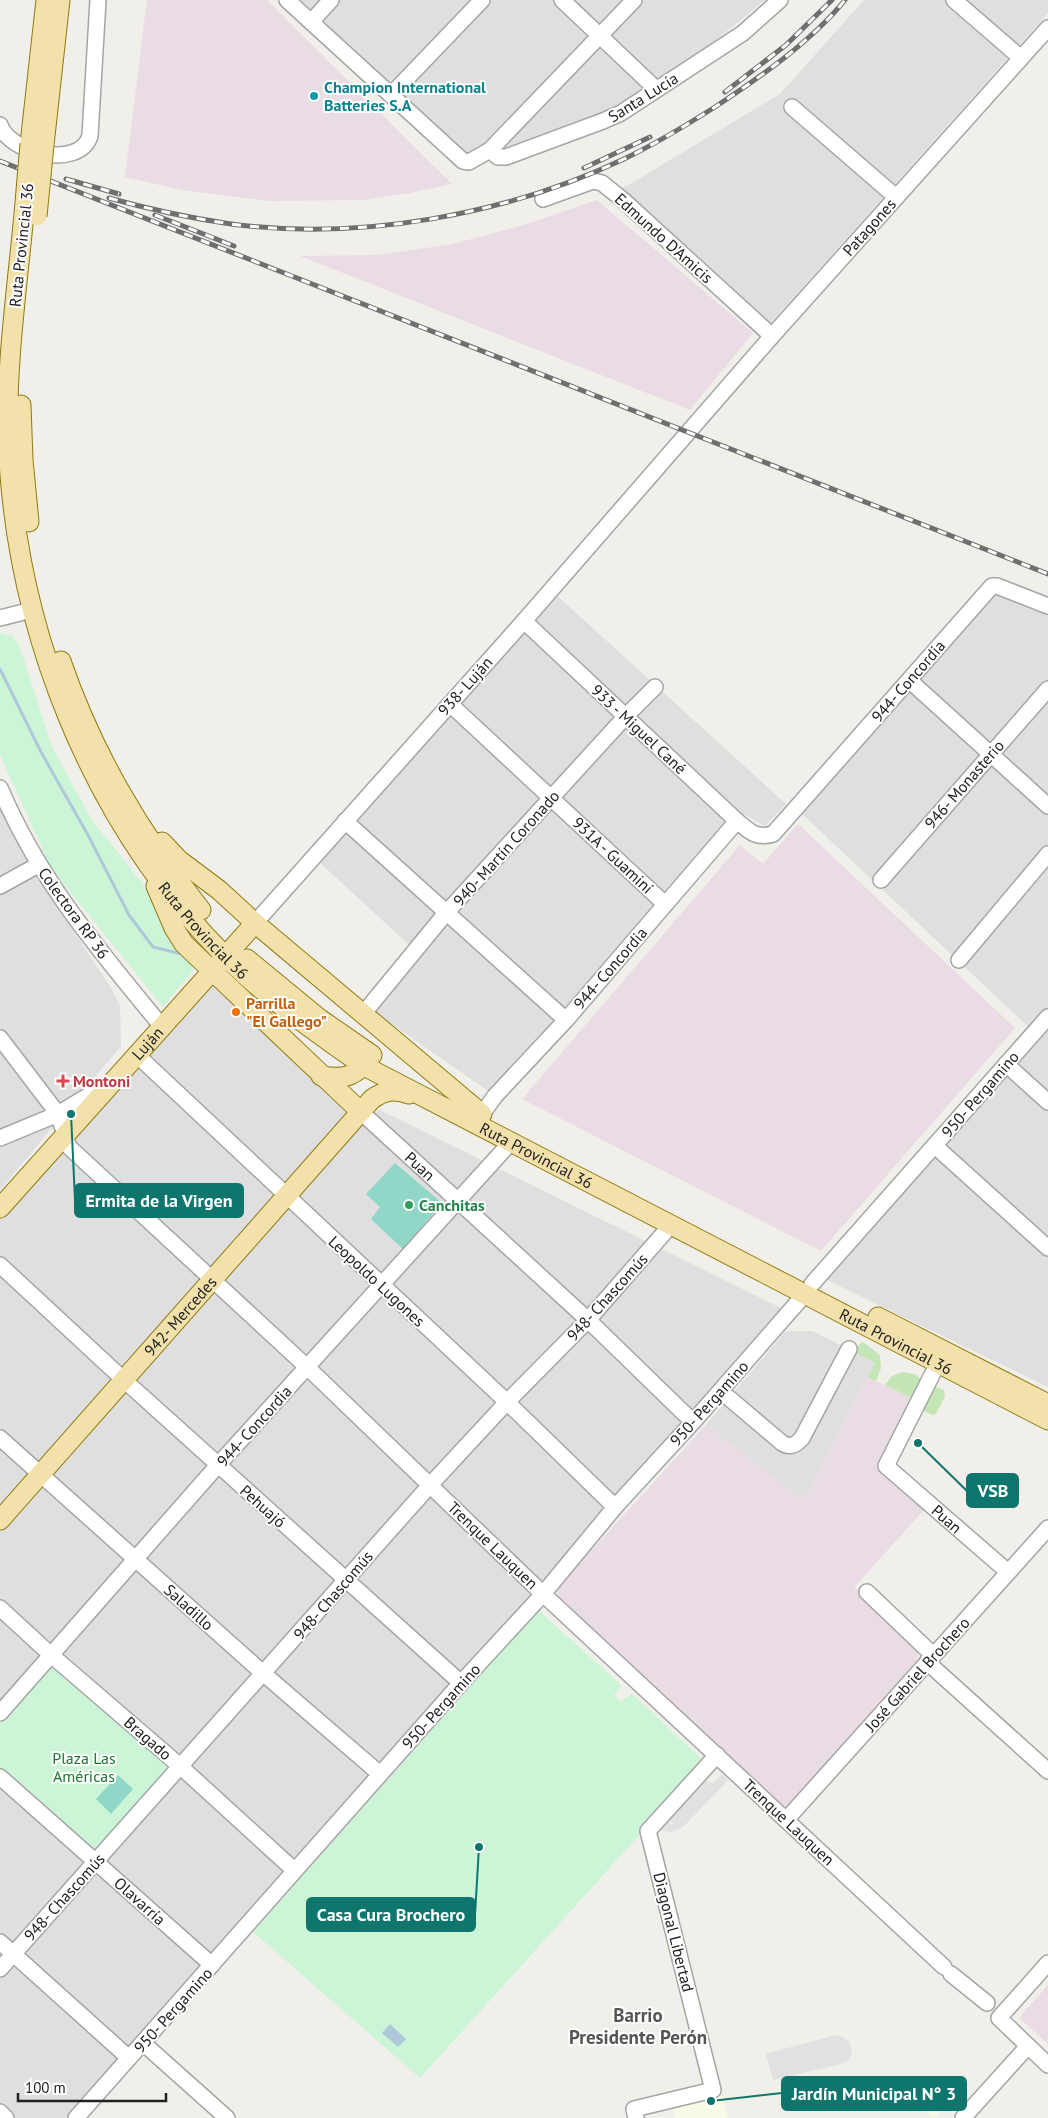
<svg xmlns="http://www.w3.org/2000/svg" width="1048" height="2118" viewBox="0 0 1048 2118" font-family="'PT Sans',sans-serif">
  <style>
    .residential { fill: #dfdfdf }
    .industrial { fill: #e9dce4 }
    .education { fill: #f8fce7 }
    .grass { fill: #c4e5b5 }
    .park { fill: #ccf5d7 }
    .pitch { fill: #90d7c8 }
    .parking { fill: #e1e1e1 }
    .water { fill: #afc8d9 }
    .lines { fill: none; stroke-linecap: round; stroke-linejoin: round }
    .stream { stroke: #afc8d9; stroke-width: 3 }
    .minor-casing { stroke: #a5a5a5; stroke-width: 18 }
    .major-casing { stroke: #8f7b10; stroke-width: 21 }
    .minor { stroke: #fff; stroke-width: 15 }
    .major { stroke: #f3e1ac; stroke-width: 19 }
    .rail-casing { stroke: #6f6f6f; stroke-width: 5 }
    .rail { stroke: #fff; stroke-width: 3; stroke-dasharray: 9; stroke-linecap: butt }
    .major-bridge-casing { stroke: #8f7b10; stroke-width: 21; stroke-linecap: butt }
    .major-bridge { stroke: #f3e1ac; stroke-width: 19 }
    .culture-dot { fill: #0f9aa8; stroke: #fff; stroke-width: 2 }
    .food-dot { fill: #e8710a; stroke: #fff; stroke-width: 2 }
    .health-dot { fill: #e0444e; stroke: #fff; stroke-width: 2 }
    .leisure-dot { fill: #2e9e5b; stroke: #fff; stroke-width: 2 }
    .labels { text-anchor: middle; stroke-width: 4; stroke-linejoin: round; paint-order: stroke }
    .culture-label { font-size: 16px; font-weight: bold; fill: #0d838f; stroke: #fff; text-anchor: start }
    .street-label { font-size: 16px; fill: #212121; stroke: #fff }
    .food-label { font-size: 16px; font-weight: bold; fill: #c56008; stroke: #fff; text-anchor: start }
    .health-label { font-size: 16px; font-weight: bold; fill: #be3a42; stroke: #fff; text-anchor: start }
    .leisure-label { font-size: 16px; font-weight: bold; fill: #27864d; stroke: #fff; text-anchor: start }
    .park-label { font-size: 16px; fill: #187731; stroke: #fff }
    .quarter-label { font-size: 19px; font-weight: bold; fill: #545454; stroke: #fff }
    .leader { fill: none; stroke: #0f766e; stroke-width: 2 }
    .callout-dot { fill: #0f766e; stroke: #fff; stroke-width: 2 }
    .callout { fill: #0f766e; stroke: #0f766e; stroke-width: 2 }
    .callout-label { font-size: 18px; text-anchor: middle; font-weight: bold; fill: #fff }
  </style>
  <rect width="100%" height="100%" fill="#f1efe9"/>
  <g class="residential">
    <path d="M 299,0 L 765,0 L 659,87 L 624,109 L 473,160 Z"/>
    <path d="M 864,0 L 1048,0 L 1048,13 L 760,335 L 608,195 L 627,186 L 780,94 Z"/>
    <path d="M 553,592 L 786,804 L 765,826 L 740,812 L 491,1093 L 373,1011 L 420,955 L 318,861 Z"/>
    <path d="M 990,593 L 1048,615 L 1048,1387 L 827,1280 L 1039,1037 L 800,812 Z"/>
    <path d="M 0,800 L 37,876 L 109,985 L 120,1005 L 121,1046 L 0,1190 Z"/>
    <path d="M 215,976 L 359,1120 L 380,1110 L 781,1308 L 609,1507 L 538,1595 L 284,1871 L 66,2118 L 0,2118 L 0,1216 Z"/>
    <path d="M 786,1331 L 813,1331 L 875,1363 L 807,1495 L 797,1496 L 706,1425 Z"/>
  </g>
  <g class="industrial">
    <path d="M 147,0 L 267,0 L 452,184 L 410,193 L 363,200 L 270,201 L 182,190 L 125,177 Z"/>
    <path d="M 597,200 L 753,333 L 690,410 L 300,256 L 378,255 L 453,244 L 524,225 Z"/>
    <path d="M 798,824 L 1015,1028 L 821,1251 L 522,1099 L 740,845 L 763,864 Z"/>
    <path d="M 868,1377 L 914,1399 L 879,1467 L 926,1508 L 854,1587 L 919,1649 L 917,1660 L 793,1805 L 783,1806 L 558,1597 L 558,1587 L 706,1425 L 797,1496 L 807,1495 Z"/>
    <path d="M 1048,1985 L 1048,2044 L 1019,2018 Z"/>
  </g>
  <g class="education">
    <path d="M 958,2086 L 960,2088 L 934,2118 L 925,2109 L 942,2089 L 950,2096 Z"/>
    <path d="M 722,2094 L 728,2118 L 675,2118 L 673,2107 Z"/>
  </g>
  <g class="grass">
    <path d="M 863,1342 L 880,1355 L 881,1368 L 876,1381 L 868,1377 L 875,1363 L 854,1352 L 858,1345 Z"/>
    <path d="M 902,1372 L 915,1374 L 922,1380 L 914,1399 L 885,1385 L 892,1376 Z"/>
    <path d="M 935,1387 L 944,1390 L 945,1396 L 936,1414 L 932,1415 L 922,1410 L 932,1389 Z"/>
  </g>
  <g class="park">
    <path d="M 0,633 L 12,636 L 20,647 L 52,747 L 92,820 L 202,959 L 163,1007 L 51,868 L 0,755 Z"/>
    <path d="M 538,1610 L 621,1685 L 614,1696 L 621,1701 L 632,1694 L 705,1762 L 420,2078 L 253,1932 Z"/>
    <path d="M 50,1654 L 180,1766 L 96,1862 L 0,1777 L 0,1713 Z"/>
  </g>
  <g class="pitch">
    <path d="M 395,1163 L 442,1203 L 403,1249 L 371,1219 L 380,1207 L 366,1194 Z"/>
    <path d="M 118,1775 L 133,1789 L 111,1814 L 96,1799 Z"/>
  </g>
  <g class="parking">
    <path d="M 722,1774 L 728,1780 L 683,1827 L 671,1832 L 661,1830 L 659,1827 L 665,1819 L 672,1825 L 674,1824 L 668,1819 L 705,1781 L 713,1783 Z"/>
    <path d="M 835,2035 L 843,2037 L 850,2043 L 852,2052 L 849,2060 L 841,2064 L 773,2080 L 766,2054 Z"/>
  </g>
  <path class="water" d="M 390,2024 L 406,2039 L 398,2047 L 382,2033 Z"/>
  <g class="lines">
    <path class="stream" d="M 0,669 L 41,752 L 89,837 L 129,915 L 153,947 L 182,954"/>
    <g class="minor-casing">
      <g id="minor">
        <path d="M 287,0 L 463,161 L 469,162 L 490,150 L 634,0"/>
        <path d="M 562,0 L 656,89"/>
        <path d="M 954,0 L 1021,58"/>
        <path d="M 311,22 L 331,0"/>
        <path d="M 391,95 L 482,0"/>
        <path d="M 792,107 L 896,197"/>
        <path d="M 0,125 C 9,153 79,170 90,136 L 98,0"/>
        <path d="M 490,150 L 498,157 L 506,157 L 603,121 L 621,113 L 743,33 L 780,0"/>
        <path d="M 543,199 L 593,181 L 602,183 L 623,200 L 772,336"/>
        <path d="M 0,618 L 32,610"/>
        <path d="M 524,621 L 737,821 C 749,831 756,839 773,834 L 992,586 L 997,586 L 1048,606"/>
        <path d="M 909,680 L 1048,806"/>
        <path d="M 450,704 L 665,904"/>
        <path d="M 0,788 C 40,882 99,950 163,1028"/>
        <path d="M 345,821 L 566,1020"/>
        <path d="M 881,880 L 1048,689"/>
        <path d="M 0,886 L 38,865"/>
        <path d="M 255,923 L 524,621 L 772,336 L 1048,28"/>
        <path d="M 959,960 L 1048,854"/>
        <path d="M 363,1014 L 446,913 L 626,716 L 655,687"/>
        <path d="M 0,1038 L 58,1114 L 69,1147 L 307,1367 L 543,1594 L 944,1967"/>
        <path d="M 138,1056 L 507,1402 L 615,1507"/>
        <path d="M 1006,1064 L 1048,1102"/>
        <path id="s1" d="M 361,1112 L 588,1320 L 693,1422"/>
        <path d="M 482,1114 L 495,1096 L 566,1020 L 737,821"/>
        <path d="M 0,1138 L 58,1114 L 106,1085"/>
        <path d="M 935,1146 L 1048,1248"/>
        <path d="M 0,1265 L 124,1380 L 461,1683"/>
        <path d="M 812,1284 L 1048,1017"/>
        <path id="s2" d="M 938,1363 L 886,1466 L 1008,1572"/>
        <path d="M 729,1398 L 782,1443 C 790,1448 796,1445 802,1438 L 849,1349"/>
        <path d="M 0,1438 L 264,1674 L 380,1774"/>
        <path d="M 867,1592 L 933,1655"/>
        <path d="M 0,1608 L 50,1654 L 180,1766 L 294,1870"/>
        <path d="M 927,1662 L 1048,1771"/>
        <path d="M 0,1713 L 218,1465 L 511,1142"/>
        <path d="M 0,1777 L 212,1965"/>
        <path d="M 786,1820 L 1048,1528"/>
        <path d="M 0,1942 L 129,2058"/>
        <path d="M 1048,1963 L 999,2018 L 1048,2065"/>
        <path d="M 0,1969 L 431,1484 L 507,1402 L 588,1320 L 671,1225"/>
        <path d="M 951,1974 L 987,2003"/>
        <path d="M 143,2043 L 227,2118"/>
        <path d="M 0,2112 L 6,2118"/>
        <path d="M 76,2118 L 461,1683 L 543,1594 L 615,1507 L 693,1422 L 805,1294"/>
        <path d="M 636,2118 L 634,2109 L 713,2090 L 648,1831 L 717,1755"/>
        <path d="M 963,2118 L 1028,2046"/>
      </g>
    </g>
    <g class="major-casing">
      <g id="major">
        <path d="M 30,144 L 46,0"/>
        <path d="M 44,145 L 60,0"/>
        <path id="s3" d="M 24,214 C 17,289 6,364 8,439 C 14,627 91,823 225,956 C 267,998 315,1032 364,1066 L 1048,1420"/>
        <path d="M 21,405 L 23,460 L 29,522"/>
        <path d="M 61,661 C 93,754 140,833 201,910"/>
        <path d="M 162,842 L 179,860 L 219,890 L 255,923 L 482,1114"/>
        <path d="M 156,886 L 174,928 L 184,944 L 361,1112"/>
        <path d="M 247,959 L 320,1019 L 372,1055"/>
        <path d="M 321,1076 C 347,1080 356,1076 371,1056"/>
        <path id="s4" d="M 0,1208 L 255,923"/>
        <path d="M 878,1317 L 1048,1404"/>
        <path id="s5" d="M 0,1520 L 372,1099 C 385,1090 394,1089 409,1094"/>
      </g>
    </g>
    <use href="#minor" class="minor"/>
    <use href="#major" class="major"/>
    <g class="rail-casing">
      <g id="rail">
        <path d="M 725,92 L 786,45 L 832,0"/>
        <path d="M 0,161 L 1048,574"/>
        <path d="M 584,168 L 650,137"/>
        <path d="M 66,179 L 119,194"/>
        <path d="M 109,198 C 148,209 190,218 231,224 C 360,241 506,215 624,159 C 655,144 685,126 715,107 C 759,78 812,41 845,0"/>
        <path d="M 155,215 L 234,246"/>
      </g>
    </g>
    <use href="#rail" class="rail"/>
    <g class="major-bridge-casing">
      <g id="major-bridge">
        <path d="M 24,214 L 30,144"/>
        <path d="M 37,216 L 44,145"/>
      </g>
    </g>
    <use href="#major-bridge" class="major-bridge"/>
  </g>
  <circle class="culture-dot" cx="314" cy="96" r="5"/>
  <circle class="food-dot" cx="236" cy="1012" r="5"/>
  <path class="health-dot" d="M60.5 1073.5h5v5h5v5h-5v5h-5v-5h-5v-5h5z"/>
  <circle class="leisure-dot" cx="409" cy="1205" r="5"/>
  <g class="labels">
    <g class="culture-label">
      <text x="324" y="93">Champion International<tspan x="324" dy="18">Batteries S.A</tspan></text>
    </g>
    <g class="street-label">
      <text transform="translate(643 97) rotate(-32)" y="6">Santa Lucía</text>
      <text transform="translate(869 227) rotate(-48)" y="6">Patagones</text>
      <text transform="translate(664 238) rotate(42)" y="6">Edmundo D'Amicis</text>
      <text transform="translate(21 245) rotate(-84)" y="6">Ruta Provincial 36</text>
      <text transform="translate(908 681) rotate(-49)" y="6">944- Concordia</text>
      <text transform="translate(465 686) rotate(-48)" y="6">938- Luján</text>
      <text transform="translate(639 729) rotate(43)" y="6">933 - Miguel Cané</text>
      <text transform="translate(964 784) rotate(-49)" y="6">946- Monasterio</text>
      <text transform="translate(506 848) rotate(-48)" y="6">940- Martín Coronado</text>
      <text transform="translate(613 855) rotate(43)" y="6">931A - Guaminí</text>
      <text transform="translate(74 913) rotate(54)" y="6">Colectora RP 36</text>
      <text dy="6" stroke="none"><textPath href="#s3" startOffset="766">Ruta Provincial 36</textPath></text>
      <text transform="translate(610 968) rotate(-49)" y="6">944- Concordia</text>
      <text dy="6" stroke="none"><textPath href="#s4" startOffset="221">Luján</textPath></text>
      <text transform="translate(980 1094) rotate(-49)" y="6">950- Pergamino</text>
      <text dy="6" stroke="none"><textPath href="#s3" startOffset="1171">Ruta Provincial 36</textPath></text>
      <text dy="6" stroke="none"><textPath href="#s1" startOffset="80">Puan</textPath></text>
      <text transform="translate(377 1281) rotate(43)" y="6">Leopoldo Lugones</text>
      <text transform="translate(607 1297) rotate(-48)" y="6">948- Chascomús</text>
      <text dy="6" stroke="none"><textPath href="#s5" startOffset="272">942- Mercedes</textPath></text>
      <text dy="6" stroke="none"><textPath href="#s3" startOffset="1576">Ruta Provincial 36</textPath></text>
      <text transform="translate(709 1403) rotate(-48)" y="6">950- Pergamino</text>
      <text transform="translate(254 1426) rotate(-48)" y="6">944- Concordia</text>
      <text transform="translate(263 1506) rotate(42)" y="6">Pehuajó</text>
      <text dy="6" stroke="none"><textPath href="#s2" startOffset="196">Puan</textPath></text>
      <text transform="translate(493 1545) rotate(44)" y="6">Trenque Lauquen</text>
      <text transform="translate(333 1595) rotate(-49)" y="6">948- Chascomús</text>
      <text transform="translate(189 1607) rotate(42)" y="6">Saladillo</text>
      <text transform="translate(917 1674) rotate(-48)" y="6">José Gabriel Brochero</text>
      <text transform="translate(441 1706) rotate(-48)" y="6">950- Pergamino</text>
      <text transform="translate(148 1738) rotate(41)" y="6">Bragado</text>
      <text transform="translate(789 1822) rotate(43)" y="6">Trenque Lauquen</text>
      <text transform="translate(64 1897) rotate(-48)" y="6">948- Chascomús</text>
      <text transform="translate(140 1901) rotate(42)" y="6">Olavarría</text>
      <text transform="translate(674 1932) rotate(76)" y="6">Diagonal Libertad</text>
      <text transform="translate(173 2010) rotate(-48)" y="6">950- Pergamino</text>
    </g>
    <g class="food-label">
      <text x="246" y="1009">Parrilla<tspan x="246" dy="18">"El Gallego"</tspan></text>
    </g>
    <g class="health-label">
      <text x="73" y="1087">Montoni</text>
    </g>
    <g class="leisure-label">
      <text x="419" y="1211">Canchitas</text>
    </g>
    <g class="park-label">
      <text x="84" y="1764">Plaza Las<tspan x="84" dy="18">Américas</tspan></text>
    </g>
    <g class="quarter-label">
      <text x="638" y="2022">Barrio<tspan x="638" dy="22">Presidente Perón</tspan></text>
    </g>
  </g>
  <path class="leader" d="M71 1114L75 1200M918 1443L967 1491M479 1847L475 1915M711 2101L782 2093"/>
  <g class="callout-dot">
    <circle cx="71" cy="1114" r="5"/>
    <circle cx="918" cy="1443" r="5"/>
    <circle cx="479" cy="1847" r="5"/>
    <circle cx="711" cy="2101" r="5"/>
  </g>
  <g class="callout">
    <rect x="75" y="1184" width="168" height="33" rx="5"/>
    <rect x="967" y="1474" width="51" height="33" rx="5"/>
    <rect x="307" y="1898" width="168" height="33" rx="5"/>
    <rect x="782" y="2077" width="184" height="33" rx="5"/>
  </g>
  <g class="callout-label">
    <text x="159" y="1207">Ermita de la Virgen</text>
    <text x="993" y="1497">VSB</text>
    <text x="391" y="1921">Casa Cura Brochero</text>
    <text x="874" y="2100">Jardín Municipal N° 3</text>
  </g>
  <path d="M18 2093v8h148v-8" fill="none" stroke="#212121" stroke-width="2.5"/>
  <text x="25" y="2093" font-size="15" fill="#212121" stroke="#ffffff" stroke-width="4" paint-order="stroke">100 m</text>
</svg>
